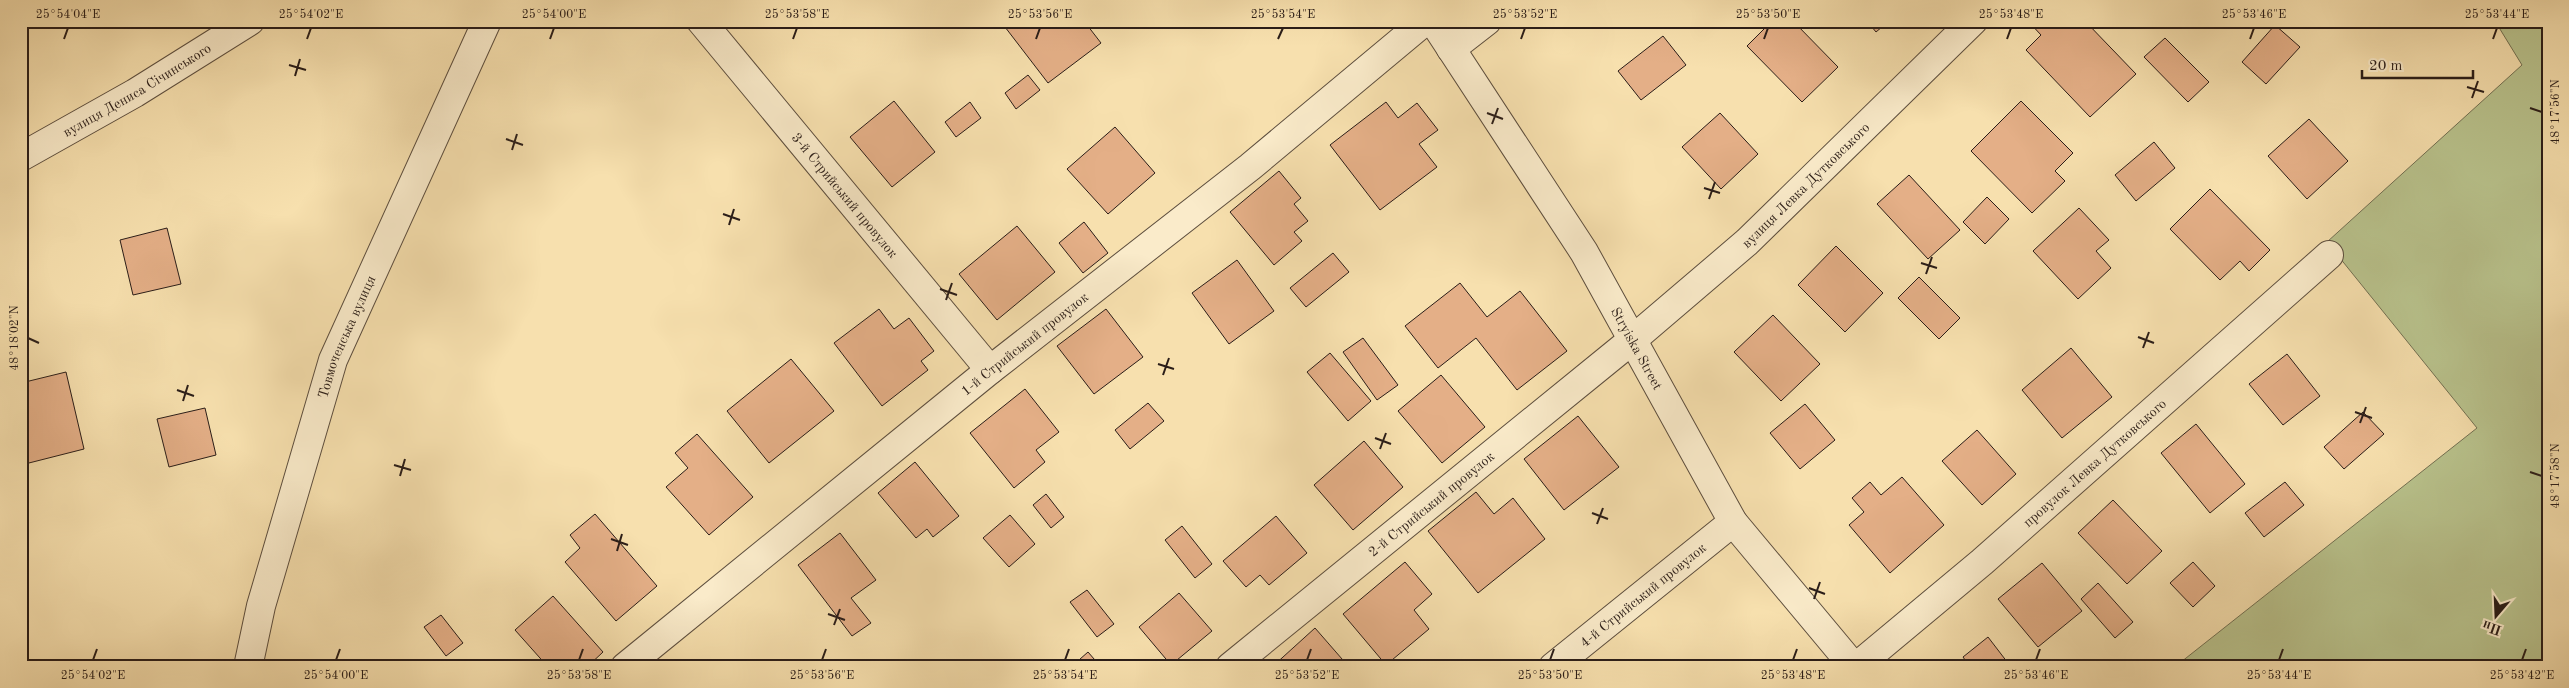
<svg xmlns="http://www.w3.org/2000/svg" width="2569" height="688" viewBox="0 0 2569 688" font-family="'Old Standard TT',serif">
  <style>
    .green { fill: #b9c38d; stroke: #727052 }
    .building { fill: #e4af87; stroke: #2a1d18 }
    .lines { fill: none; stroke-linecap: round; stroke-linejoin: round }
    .minor-casing { stroke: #5d4e3e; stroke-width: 30 }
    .minor { stroke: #faebca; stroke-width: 28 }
    .ticks { fill: none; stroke: #2a1d18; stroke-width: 2 }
    .labels { text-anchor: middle; stroke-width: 5; stroke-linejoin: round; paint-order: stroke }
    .street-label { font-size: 14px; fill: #2a1d18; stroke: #faebca }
    .neatline { fill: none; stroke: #2a1d18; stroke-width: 2 }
    .ticks-label { font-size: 12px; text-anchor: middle; fill: #2a1d18 }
  </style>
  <rect width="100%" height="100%" fill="#f7e0ae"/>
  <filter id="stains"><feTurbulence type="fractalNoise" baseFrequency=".004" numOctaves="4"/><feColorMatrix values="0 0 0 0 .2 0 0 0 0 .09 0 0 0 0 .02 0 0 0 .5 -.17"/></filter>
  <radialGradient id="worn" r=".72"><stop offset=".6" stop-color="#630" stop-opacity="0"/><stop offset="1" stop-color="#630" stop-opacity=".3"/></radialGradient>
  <path class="green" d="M 2495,21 L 2548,21 L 2548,667 L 2185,667 L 2181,662 L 2477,428 L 2327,242 L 2522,65 Z"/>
  <g class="building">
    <path d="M 1013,21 L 1084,21 L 1101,43 L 1048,83 L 1005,27 Z"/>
    <path d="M 1772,21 L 1793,21 L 1838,67 L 1802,102 L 1747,46 Z"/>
    <path d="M 1867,21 L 1889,21 L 1876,32 Z"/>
    <path d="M 2028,21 L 2085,21 L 2136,74 L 2090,117 L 2026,50 L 2041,35 Z"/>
    <path d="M 2275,25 L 2300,47 L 2266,84 L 2242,62 Z"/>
    <path d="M 1663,36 L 1686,65 L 1641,100 L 1618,71 Z"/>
    <path d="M 2165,38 L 2209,82 L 2188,102 L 2144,57 Z"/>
    <path d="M 1028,75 L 1040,90 L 1016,109 L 1005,93 Z"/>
    <path d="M 894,101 L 935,152 L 892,187 L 850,137 Z"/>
    <path d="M 2021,101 L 2073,153 L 2055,171 L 2065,181 L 2032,213 L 1971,151 Z"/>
    <path d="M 970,102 L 981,118 L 956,137 L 945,122 Z"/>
    <path d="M 1386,102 L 1398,118 L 1417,103 L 1438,130 L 1419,144 L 1437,167 L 1380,210 L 1330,145 Z"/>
    <path d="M 1720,113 L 1758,154 L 1721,189 L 1682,147 Z"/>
    <path d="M 2309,119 L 2348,161 L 2307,199 L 2268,156 Z"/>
    <path d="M 1115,127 L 1155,173 L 1108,214 L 1067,169 Z"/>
    <path d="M 2154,142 L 2175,168 L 2136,201 L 2115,175 Z"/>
    <path d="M 1279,171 L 1301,198 L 1294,204 L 1308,221 L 1294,232 L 1302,241 L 1274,265 L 1230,212 Z"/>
    <path d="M 1909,175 L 1960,230 L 1928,259 L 1877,204 Z"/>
    <path d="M 2210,189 L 2270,250 L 2249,271 L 2240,261 L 2220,280 L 2170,229 Z"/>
    <path d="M 1987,197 L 2009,219 L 1985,244 L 1963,222 Z"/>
    <path d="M 2079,208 L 2109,240 L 2096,251 L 2111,268 L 2078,299 L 2033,251 Z"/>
    <path d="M 1084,222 L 1108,253 L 1083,273 L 1059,243 Z"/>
    <path d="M 1017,226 L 1055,272 L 997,320 L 959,274 Z"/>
    <path d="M 167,228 L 181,284 L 133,295 L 120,240 Z"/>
    <path d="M 1836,246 L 1883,293 L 1845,332 L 1798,285 Z"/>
    <path d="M 1333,253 L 1349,272 L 1306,307 L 1290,288 Z"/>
    <path d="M 1237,260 L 1274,311 L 1229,344 L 1192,293 Z"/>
    <path d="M 1919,277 L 1960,318 L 1939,339 L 1898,298 Z"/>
    <path d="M 1460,283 L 1487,317 L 1520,291 L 1567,351 L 1517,390 L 1476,338 L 1438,368 L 1405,326 Z"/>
    <path d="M 879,309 L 894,329 L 909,318 L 934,351 L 921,361 L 928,370 L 882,406 L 834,343 Z"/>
    <path d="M 1106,309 L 1143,357 L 1094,394 L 1057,346 Z"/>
    <path d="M 1773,315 L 1820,364 L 1781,401 L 1734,352 Z"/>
    <path d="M 1363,338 L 1398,385 L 1377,400 L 1343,352 Z"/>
    <path d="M 2071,348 L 2112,397 L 2062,438 L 2022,390 Z"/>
    <path d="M 1330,353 L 1371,401 L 1348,421 L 1307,372 Z"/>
    <path d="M 2287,354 L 2320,396 L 2283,425 L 2249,384 Z"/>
    <path d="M 791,359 L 834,411 L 769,463 L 727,411 Z"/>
    <path d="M 66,372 L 84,449 L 21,465 L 21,383 Z"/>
    <path d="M 1441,375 L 1485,427 L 1442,463 L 1398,411 Z"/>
    <path d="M 1025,389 L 1059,432 L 1036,450 L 1045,462 L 1014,488 L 970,433 Z"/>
    <path d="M 1148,403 L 1164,421 L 1130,449 L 1115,430 Z"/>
    <path d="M 1805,404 L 1835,440 L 1800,469 L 1770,433 Z"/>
    <path d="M 205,408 L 216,455 L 169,467 L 157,419 Z"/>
    <path d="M 2363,412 L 2384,434 L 2344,469 L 2324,447 Z"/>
    <path d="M 1578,416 L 1619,467 L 1564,510 L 1524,459 Z"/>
    <path d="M 2196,424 L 2245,484 L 2210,513 L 2161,453 Z"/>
    <path d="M 1977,430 L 2016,474 L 1982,505 L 1942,461 Z"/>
    <path d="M 697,434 L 753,497 L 709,535 L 666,487 L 688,468 L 675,453 Z"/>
    <path d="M 1364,441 L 1403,487 L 1353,530 L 1314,485 Z"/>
    <path d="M 915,462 L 959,516 L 933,537 L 927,529 L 916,538 L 878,493 Z"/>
    <path d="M 1902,477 L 1944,525 L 1890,573 L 1849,525 L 1864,512 L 1852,498 L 1870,482 L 1881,495 Z"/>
    <path d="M 2285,482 L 2304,505 L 2264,537 L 2245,513 Z"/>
    <path d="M 1476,492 L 1494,514 L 1513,498 L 1545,539 L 1478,593 L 1428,531 Z"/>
    <path d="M 1046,494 L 1064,517 L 1051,528 L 1033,505 Z"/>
    <path d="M 2113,500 L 2162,551 L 2127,584 L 2078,533 Z"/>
    <path d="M 595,514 L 657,586 L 616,621 L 565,562 L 580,548 L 570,535 Z"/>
    <path d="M 1010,515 L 1035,544 L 1009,567 L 983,538 Z"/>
    <path d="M 1276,516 L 1307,553 L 1269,585 L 1260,575 L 1246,587 L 1223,561 Z"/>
    <path d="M 1182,526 L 1212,564 L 1195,578 L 1165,540 Z"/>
    <path d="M 840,533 L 876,580 L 851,598 L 871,623 L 852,636 L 798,565 Z"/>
    <path d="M 1405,562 L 1432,594 L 1414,610 L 1429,629 L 1386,665 L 1343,614 Z"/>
    <path d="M 2193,562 L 2215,586 L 2193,607 L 2170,583 Z"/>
    <path d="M 2042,563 L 2082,611 L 2038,647 L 1998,599 Z"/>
    <path d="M 2098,583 L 2133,622 L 2115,638 L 2081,599 Z"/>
    <path d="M 1087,590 L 1114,624 L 1097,637 L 1070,602 Z"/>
    <path d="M 1179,593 L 1212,631 L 1171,665 L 1139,627 Z"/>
    <path d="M 553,596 L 603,652 L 587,667 L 548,667 L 515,630 Z"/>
    <path d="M 441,615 L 463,643 L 446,656 L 424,627 Z"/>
    <path d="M 1315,628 L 1349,667 L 1272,667 Z"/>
    <path d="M 1988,637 L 2011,667 L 1970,667 L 1963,657 Z"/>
    <path d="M 1088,652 L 1101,667 L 1071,667 Z"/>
  </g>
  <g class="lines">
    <g class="minor-casing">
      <g id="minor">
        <path id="s1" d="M 701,21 L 990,370"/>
        <path id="s2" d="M 1433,21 L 1584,252 L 1733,522 L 1854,667"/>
        <path d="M 1451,49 L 1487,21"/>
        <path id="s3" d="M 21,157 L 135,93 L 250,21"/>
        <path id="s4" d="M 248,667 L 261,606 L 333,360 L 487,21"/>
        <path id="s5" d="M 625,667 L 990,370 L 1250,167 L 1425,21"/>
        <path id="s6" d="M 1230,667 L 1631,341 L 1747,242 L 1973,21"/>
        <path id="s7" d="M 1553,667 L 1733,522"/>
        <path id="s8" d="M 1856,667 L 1982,562 L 2329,255"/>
      </g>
    </g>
    <use href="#minor" class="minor"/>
  </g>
  <path class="ticks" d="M 64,39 L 68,28M 307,39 L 311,28M 550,39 L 554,28M 793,39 L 797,28M 1036,39 L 1040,28M 1278,39 L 1283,28M 1521,39 L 1525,28M 1764,39 L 1768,28M 2007,39 L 2011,28M 2250,39 L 2254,28M 2493,39 L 2497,28M 289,65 L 306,70M 295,76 L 300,59M 2467,87 L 2484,92M 2472,98 L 2478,81M 2530,108 L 2542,112M 1487,113 L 1503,119M 1492,124 L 1498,108M 506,139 L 523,145M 512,150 L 517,134M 1704,188 L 1720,193M 1709,199 L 1715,182M 723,214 L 740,220M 729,225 L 734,209M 1921,263 L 1937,268M 1926,274 L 1932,257M 940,289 L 957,295M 946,300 L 952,283M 2138,337 L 2154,343M 28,338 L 39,343M 2143,348 L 2149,332M 1158,364 L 1174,369M 1163,375 L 1169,358M 177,390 L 194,396M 183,401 L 188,385M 2355,412 L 2372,418M 2360,423 L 2366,407M 1375,438 L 1391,444M 1380,449 L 1386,433M 394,465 L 411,470M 2530,472 L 2542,476M 400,476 L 405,459M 1592,513 L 1608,519M 1597,524 L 1603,508M 611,539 L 628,545M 617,551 L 622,534M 1809,588 L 1825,594M 1814,599 L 1820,582M 828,614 L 845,620M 834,625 L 840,609M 93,660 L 97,649M 336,660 L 340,649M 579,660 L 583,649M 822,660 L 826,649M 1065,660 L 1069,649M 1307,660 L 1311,649M 1550,660 L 1554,649M 1793,660 L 1797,649M 2036,660 L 2040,649M 2279,660 L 2283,649M 2522,660 L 2526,649"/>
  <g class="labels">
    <g class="street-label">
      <text dy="5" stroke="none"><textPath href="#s3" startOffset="134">вулиця Дениса Січинського</textPath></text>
      <text dy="5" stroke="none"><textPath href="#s6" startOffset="751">вулиця Левка Дутковського</textPath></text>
      <text dy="5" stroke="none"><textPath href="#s1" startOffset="226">3-й Стрийський провулок</textPath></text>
      <text dy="5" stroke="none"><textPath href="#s4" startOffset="345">Товмоченська вулиця</textPath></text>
      <text dy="5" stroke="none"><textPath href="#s5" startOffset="514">1-й Стрийський провулок</textPath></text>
      <text dy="5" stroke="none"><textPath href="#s2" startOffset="386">Stryiska Street</textPath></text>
      <text dy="5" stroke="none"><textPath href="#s8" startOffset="314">провулок Левка Дутковського</textPath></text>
      <text dy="5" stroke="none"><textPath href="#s6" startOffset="259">2-й Стрийський провулок</textPath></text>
      <text dy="5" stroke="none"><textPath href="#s7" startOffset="115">4-й Стрийський провулок</textPath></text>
    </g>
  </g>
  <rect width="2569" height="688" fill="none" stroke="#f7e0ae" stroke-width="55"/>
  <g transform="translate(2496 616) rotate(199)" stroke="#faebca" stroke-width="4" paint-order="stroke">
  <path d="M0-4L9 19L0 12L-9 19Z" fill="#2a1d18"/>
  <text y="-8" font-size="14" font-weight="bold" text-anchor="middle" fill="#2a1d18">Пн</text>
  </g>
  <path d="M2362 70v8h111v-8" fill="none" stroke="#2a1d18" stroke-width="2.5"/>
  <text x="2369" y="70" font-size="15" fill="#2a1d18" stroke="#faebca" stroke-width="4" paint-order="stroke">20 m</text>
  <rect x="28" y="28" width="2514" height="632" class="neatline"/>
  <g class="ticks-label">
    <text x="68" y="18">25°54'04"E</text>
    <text x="311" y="18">25°54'02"E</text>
    <text x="554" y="18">25°54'00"E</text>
    <text x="797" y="18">25°53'58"E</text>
    <text x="1040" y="18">25°53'56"E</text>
    <text x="1283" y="18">25°53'54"E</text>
    <text x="1525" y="18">25°53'52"E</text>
    <text x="1768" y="18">25°53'50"E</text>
    <text x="2011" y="18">25°53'48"E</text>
    <text x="2254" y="18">25°53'46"E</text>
    <text x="2497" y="18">25°53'44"E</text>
    <text transform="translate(2555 112) rotate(-90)" y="4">48°17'56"N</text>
    <text transform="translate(14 338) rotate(-90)" y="4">48°18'02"N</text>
    <text transform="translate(2555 476) rotate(-90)" y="4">48°17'58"N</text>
    <text x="93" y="679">25°54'02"E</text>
    <text x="336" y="679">25°54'00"E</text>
    <text x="579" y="679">25°53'58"E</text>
    <text x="822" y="679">25°53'56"E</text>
    <text x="1065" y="679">25°53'54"E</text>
    <text x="1307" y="679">25°53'52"E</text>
    <text x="1550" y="679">25°53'50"E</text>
    <text x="1793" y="679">25°53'48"E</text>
    <text x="2036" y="679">25°53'46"E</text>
    <text x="2279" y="679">25°53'44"E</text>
    <text x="2522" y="679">25°53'42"E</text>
  </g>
  <rect width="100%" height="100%" filter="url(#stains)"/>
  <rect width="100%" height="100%" fill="url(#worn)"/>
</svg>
